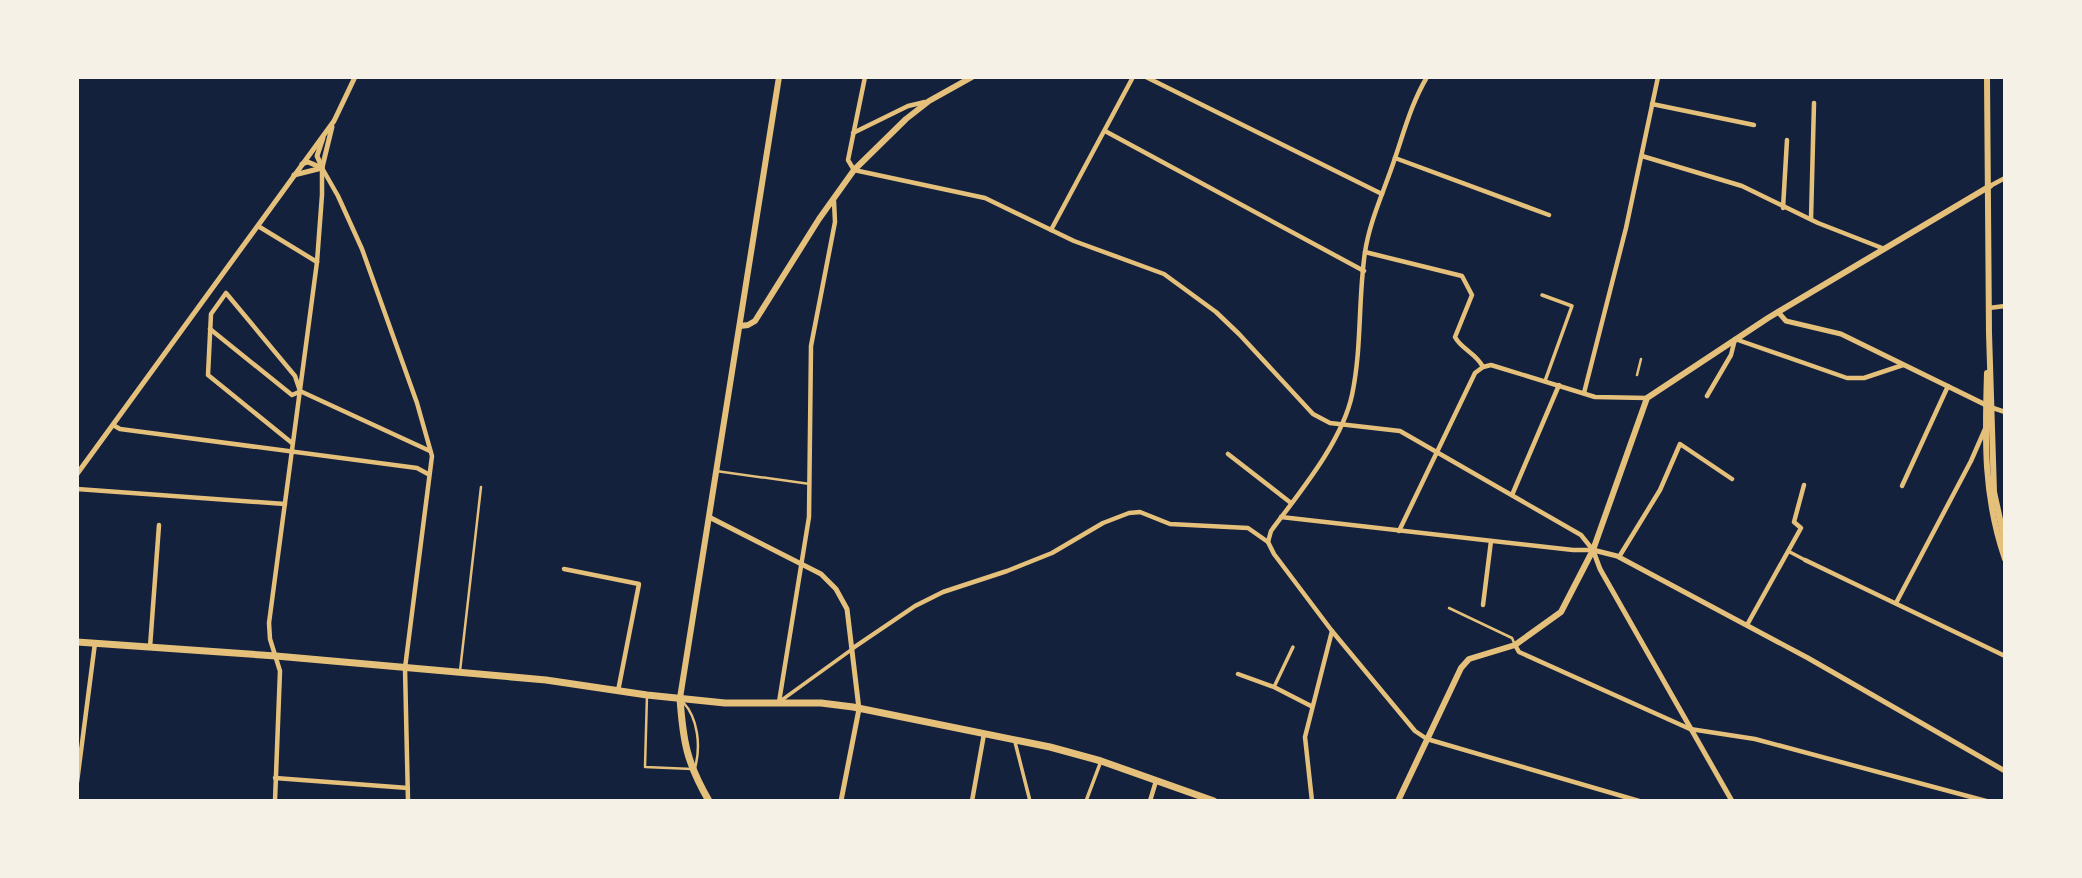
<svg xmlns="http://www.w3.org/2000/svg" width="2082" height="878" viewBox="0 0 2082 878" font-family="'Zilla Slab',serif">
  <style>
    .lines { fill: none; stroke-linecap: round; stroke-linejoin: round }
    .service { stroke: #e5c07b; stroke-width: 2.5 }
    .pedestrian { stroke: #e5c07b; stroke-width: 3.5 }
    .minor { stroke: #e5c07b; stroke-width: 4.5 }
    .tertiary { stroke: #e5c07b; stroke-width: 5 }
    .secondary { stroke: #e5c07b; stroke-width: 6 }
    .primary { stroke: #e5c07b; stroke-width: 7 }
  </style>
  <rect width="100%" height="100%" fill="#14213d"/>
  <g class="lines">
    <g class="service">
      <path d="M 1637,375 L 1641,359"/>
      <path d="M 716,471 L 810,484"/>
      <path d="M 1449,608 L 1512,638 L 1515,645"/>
      <path d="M 460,671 L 481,487"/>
      <path d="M 647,695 L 645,767 L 692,769"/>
      <path d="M 683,702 C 698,718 701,746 695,768"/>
    </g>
    <g class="pedestrian">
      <path d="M 1542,295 L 1572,306 L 1545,381"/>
      <path d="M 1788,551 L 1805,560"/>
      <path d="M 1274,687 L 1293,647"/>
      <path d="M 779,702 L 851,650"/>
      <path d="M 1015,742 L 1030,801"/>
      <path d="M 1086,801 L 1101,761"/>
    </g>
    <g class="minor">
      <path d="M 865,77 L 848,160 L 854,170 L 985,198 L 1074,241 L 1164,274 L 1216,312 L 1239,334 L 1313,414 L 1330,423 L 1400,431 L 1581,535 L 1593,550"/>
      <path d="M 1146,77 L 1382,194"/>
      <path d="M 1652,104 L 1754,125"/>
      <path d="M 1105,131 L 1364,271"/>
      <path d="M 853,133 L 908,106 L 925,102"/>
      <path d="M 1642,156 L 1742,186 L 1818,223 L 1882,248"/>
      <path d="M 1395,158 L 1549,215"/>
      <path d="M 322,168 L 338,196 L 362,249 L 417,403 L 432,456 L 405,668 L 408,801"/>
      <path d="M 1990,186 L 2005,178"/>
      <path d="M 1783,208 L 1787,140"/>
      <path d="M 1811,219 L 1814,103"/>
      <path d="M 258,226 L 317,262"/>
      <path d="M 1051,230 L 1133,77"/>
      <path d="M 1365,252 L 1462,276 L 1472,295 L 1455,337 C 1461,349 1476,353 1483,367"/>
      <path d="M 1989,308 L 2005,306"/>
      <path d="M 210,329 L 292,395 L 299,392"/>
      <path d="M 1584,393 L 1626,228 L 1658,77"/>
      <path d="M 1707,396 L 1731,355 L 1735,339 L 1847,378 L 1864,378 L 1903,365"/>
      <path d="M 1990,407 L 2005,412"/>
      <path d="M 113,425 L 120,429 L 417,468 L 428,474"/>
      <path d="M 292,443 L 208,375 L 211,314 L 226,293 L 295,376 L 300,391 L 430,451"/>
      <path d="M 1228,454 L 1291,503"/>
      <path d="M 1902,486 L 1948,386"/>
      <path d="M 77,489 L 285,504"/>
      <path d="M 1512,495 L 1559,385"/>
      <path d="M 1281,517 L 1573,550 L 1593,550"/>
      <path d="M 1399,531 L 1475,373 L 1483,367 L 1491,365 L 1595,397 L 1647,398"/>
      <path d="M 1268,542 L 1271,531 C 1299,493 1342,442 1352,395 C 1362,348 1358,299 1365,252 C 1370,220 1384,191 1394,161 C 1404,132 1411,104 1427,77"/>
      <path d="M 1619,557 L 1660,490 L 1680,444 L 1732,479"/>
      <path d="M 1805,560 L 2005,656"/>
      <path d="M 564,569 L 639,584 L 618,691"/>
      <path d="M 1896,603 L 1971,461 L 1985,429"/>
      <path d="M 1483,605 L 1491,541"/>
      <path d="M 1747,625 L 1801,528 L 1794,522 L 1804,485"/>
      <path d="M 1515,645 L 1519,652 L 1690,729 L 1755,739 L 1986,801"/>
      <path d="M 150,647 L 159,525"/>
      <path d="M 853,648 L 915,606 L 943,592 L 1007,571 L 1052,553 L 1103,523 L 1129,513 L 1140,512 L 1170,524 L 1248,528 L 1268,542 L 1274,554 L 1332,631 L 1415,731 L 1427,739 L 1639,801"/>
      <path d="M 1238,674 L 1274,687 L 1311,706"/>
      <path d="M 779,702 L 809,517 L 811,346 L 835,222 L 834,201"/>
      <path d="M 275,778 L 408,788"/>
      <path d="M 77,782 L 95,643"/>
      <path d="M 275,801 L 280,671 L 270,639 L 269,623 L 317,262 L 322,195 L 322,170"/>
      <path d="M 972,801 L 984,734"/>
      <path d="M 1150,801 L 1156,781"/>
      <path d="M 1312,801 L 1305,737 L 1332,631"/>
    </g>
    <g class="tertiary">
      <path d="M 302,164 L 308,162 L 322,168"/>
      <path d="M 321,165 L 317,156 L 323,138"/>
      <path d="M 322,168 L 332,127"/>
      <path d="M 294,175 L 322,168"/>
      <path d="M 1778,312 L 1786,321 L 1841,334 L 1986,405"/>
      <path d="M 77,474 L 334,121 L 355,77"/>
      <path d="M 709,517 L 821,574 L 836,589 L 847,609 L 859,709 L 841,801"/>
      <path d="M 1593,550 L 1617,556 L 1808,658 L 2005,771"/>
      <path d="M 1593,550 L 1600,569 L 1732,801"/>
    </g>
    <g class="secondary">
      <path d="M 1987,77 L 1989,333 L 1994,492 L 2005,542"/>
      <path d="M 740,326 L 748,325 L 755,321 L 819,219 L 854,170 L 906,119 L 929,101 L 972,77"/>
      <path d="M 1987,373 C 1985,439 1983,495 2005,559"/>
      <path d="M 680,698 L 779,77"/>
      <path d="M 1398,801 L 1461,668 L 1469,659 L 1515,645 L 1561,612 L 1593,550 L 1647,398 L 1768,318 L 1990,186"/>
    </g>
    <g class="primary">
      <path d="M 77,642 L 276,656 L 546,680 L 647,695 L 725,703 L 821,703 L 853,707 L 1050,747 L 1101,761 L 1214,801"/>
      <path d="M 680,698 C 683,742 687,763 709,801"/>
    </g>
  </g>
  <rect width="2082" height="878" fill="none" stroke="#f6f1e7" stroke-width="158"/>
</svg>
